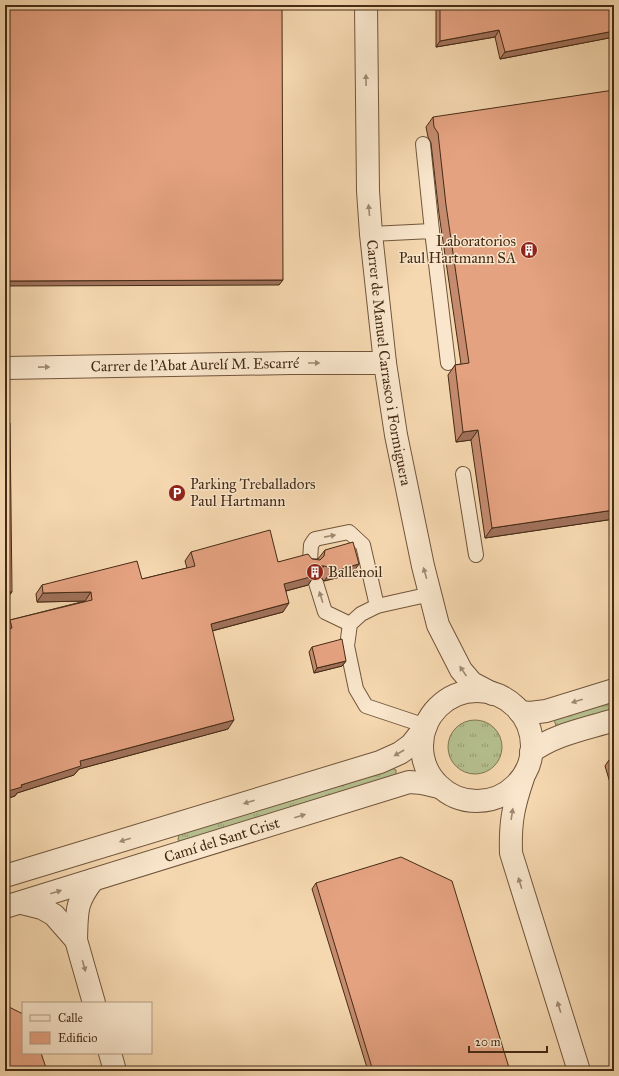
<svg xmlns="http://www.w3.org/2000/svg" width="619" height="1076" viewBox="0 0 619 1076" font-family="'IM FELL Great Primer',serif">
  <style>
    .grass { fill: url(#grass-tufts); stroke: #7e7652 }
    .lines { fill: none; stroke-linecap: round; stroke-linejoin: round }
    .lane-casing { stroke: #71563c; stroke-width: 16 }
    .street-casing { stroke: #71563c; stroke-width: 24 }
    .lane { stroke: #f9e6cc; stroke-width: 14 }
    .street { stroke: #f9e6cc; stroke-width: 22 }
    .wall { fill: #c58b6f; stroke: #452b15 }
    .shaded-wall { fill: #a0715a; stroke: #452b15 }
    .building { fill: #e5a281; stroke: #452b15 }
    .oneway { fill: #9f8870 }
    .labels { text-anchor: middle; stroke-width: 3; stroke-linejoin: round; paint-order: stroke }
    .poi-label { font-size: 15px; fill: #452b15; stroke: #f9e6cc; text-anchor: start }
    .street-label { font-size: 15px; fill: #452b15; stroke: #f9e6cc }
  </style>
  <defs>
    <pattern id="grass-tufts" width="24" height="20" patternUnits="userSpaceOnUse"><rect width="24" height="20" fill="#b6c090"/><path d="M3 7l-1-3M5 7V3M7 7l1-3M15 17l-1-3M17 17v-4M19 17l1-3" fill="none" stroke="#969c74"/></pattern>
  </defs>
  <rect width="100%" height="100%" fill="#f6d8b0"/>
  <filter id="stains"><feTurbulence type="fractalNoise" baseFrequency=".005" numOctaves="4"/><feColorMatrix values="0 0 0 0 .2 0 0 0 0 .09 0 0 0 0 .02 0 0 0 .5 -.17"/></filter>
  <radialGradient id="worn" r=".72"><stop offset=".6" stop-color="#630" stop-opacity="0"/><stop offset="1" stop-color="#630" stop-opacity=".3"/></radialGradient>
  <g class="grass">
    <path d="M 614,698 L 614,711 L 562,727 L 556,726 L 554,719 Z"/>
    <circle cx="475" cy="747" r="27"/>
    <path d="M 390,767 L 396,770 L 396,776 L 181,842 L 178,840 L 179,834 Z"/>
  </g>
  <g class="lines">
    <g class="lane-casing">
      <g id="lane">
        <path d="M 423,144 L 432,231"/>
        <path d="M 371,234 L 432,231 L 448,363"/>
        <path d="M 463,474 L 476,555"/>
        <path d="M 310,561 L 311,545 L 315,539 L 349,532 L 363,545 L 377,606"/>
        <path d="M 316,583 L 325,612 L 350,624"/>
        <path d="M 426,726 L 366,706 L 356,689 L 347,646 L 350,624 L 361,614 L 377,606 L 431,594"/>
      </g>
    </g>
    <g class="street-casing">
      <g id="street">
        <path id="s1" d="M 366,5 L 368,191 L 371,234 L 385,363 L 396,435 L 423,566 L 438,625 L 461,670 L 472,683 L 493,694"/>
        <path id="s2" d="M 5,368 L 291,363 L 385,363"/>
        <circle cx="477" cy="746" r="55"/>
        <path d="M 520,712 L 530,713 L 546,711 L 614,690"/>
        <path d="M 531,752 C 555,734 586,729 614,720"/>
        <path d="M 523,778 C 513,807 510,823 511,853 L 579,1071"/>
        <path d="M 5,876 L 380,762 L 400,753 L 411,745 L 426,726"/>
        <path d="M 22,903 L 42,908 L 54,915 L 76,940 L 94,1003"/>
        <path id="s3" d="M 5,907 L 409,782 L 422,783 L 439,787"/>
        <path d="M 76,940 C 77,912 75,903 93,880"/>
        <path d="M 110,1053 L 115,1071"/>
      </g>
    </g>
    <use href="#lane" class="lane"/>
    <use href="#street" class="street"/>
  </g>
  <g class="wall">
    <path d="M 436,5 L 614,5 L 614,37 L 500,59 L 495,37 L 436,47 Z"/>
    <path d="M 433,117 L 614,519 L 485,538 L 471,440 L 456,442 L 448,375 L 455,365 L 461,364 L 439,214 L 431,143 L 428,137 L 426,127 Z"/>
    <path d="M 325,550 L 352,574 L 324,581 L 321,577 L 317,575 L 314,575 L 314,576 L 308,585 L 286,591 L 283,612 L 212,631 L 228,729 L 79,769 L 74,775 L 17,793 L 15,796 L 5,799 L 5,627 L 10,620 L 85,601 L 37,602 L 36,594 L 42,585 L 142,579 L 187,568 L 185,561 L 191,552 L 278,562 L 312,559 L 318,559 Z"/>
    <path d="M 312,647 L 346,661 L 342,666 L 314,673 L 309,652 Z"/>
    <path d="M 614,758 L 614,796 L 605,766 L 609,760 Z"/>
    <path d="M 316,883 L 510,1071 L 368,1071 L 312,889 Z"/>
  </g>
  <g class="shaded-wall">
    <path d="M 499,30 L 495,37 L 436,47 L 440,41 Z"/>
    <path d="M 614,31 L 614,37 L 500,59 L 505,52 Z"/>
    <path d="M 283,280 L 279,285 L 5,286 L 5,281 Z"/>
    <path d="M 478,430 L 471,440 L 456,442 L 463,432 Z"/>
    <path d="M 614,510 L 614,519 L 485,538 L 492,528 Z"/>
    <path d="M 359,564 L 352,574 L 324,581 L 331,572 Z"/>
    <path d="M 320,566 L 324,566 L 317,575 L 313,575 L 314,576 L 308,585 L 278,593 L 284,584 Z"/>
    <path d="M 5,592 L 12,592 L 5,601 Z"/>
    <path d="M 91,592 L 85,601 L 37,602 L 43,593 Z"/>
    <path d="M 289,603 L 283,612 L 204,633 L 211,624 Z"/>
    <path d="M 346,661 L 342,666 L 314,673 L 317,668 Z"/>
    <path d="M 234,720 L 228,729 L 79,769 L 74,775 L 17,793 L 15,796 L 5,799 L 5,792 L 80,761 Z"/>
  </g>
  <g class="building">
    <path d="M 5,5 L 282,5 L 283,280 L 5,281 Z"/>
    <path d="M 440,5 L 614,5 L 614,31 L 505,52 L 499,30 L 440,41 Z"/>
    <path d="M 614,90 L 614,510 L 492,528 L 478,430 L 463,432 L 455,365 L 469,363 L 446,205 L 438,133 L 434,127 L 433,117 Z"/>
    <path d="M 5,423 L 10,423 L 12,592 L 5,592 Z"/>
    <path d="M 270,530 L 278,562 L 308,554 L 312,559 L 320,560 L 324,556 L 325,550 L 353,542 L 359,564 L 331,572 L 328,567 L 324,566 L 320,566 L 314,572 L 314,576 L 284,584 L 289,603 L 211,624 L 234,720 L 80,761 L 81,766 L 21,785 L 22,787 L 5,792 L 5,630 L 12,628 L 10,620 L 92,600 L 91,592 L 43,593 L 42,585 L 137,561 L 142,579 L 195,566 L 191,552 Z"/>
    <path d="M 342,639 L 346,661 L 317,668 L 312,647 Z"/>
    <path d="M 614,758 L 614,776 L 609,760 Z"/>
    <path d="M 401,857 L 452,881 L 510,1071 L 373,1071 L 316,883 Z"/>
    <path d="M 5,1005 L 23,1014 L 23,1053 L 41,1053 L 47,1071 L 5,1071 Z"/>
  </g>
  <defs><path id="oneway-solid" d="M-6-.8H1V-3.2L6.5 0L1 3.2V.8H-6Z"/></defs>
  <g class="oneway">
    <use href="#oneway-solid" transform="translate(366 80) rotate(-91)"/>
    <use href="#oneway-solid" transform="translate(369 210) rotate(-95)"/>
    <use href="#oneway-solid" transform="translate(314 363)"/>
    <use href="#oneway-solid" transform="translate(44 367) rotate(-1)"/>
    <use href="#oneway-solid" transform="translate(330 536) rotate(-11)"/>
    <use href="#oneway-solid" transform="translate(425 573) rotate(-106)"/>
    <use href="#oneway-solid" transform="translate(321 597) rotate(-108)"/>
    <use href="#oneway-solid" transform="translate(463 671) rotate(-124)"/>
    <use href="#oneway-solid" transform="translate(577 701) rotate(163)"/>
    <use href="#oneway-solid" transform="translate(399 753) rotate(150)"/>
    <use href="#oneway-solid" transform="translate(249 802) rotate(163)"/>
    <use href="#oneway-solid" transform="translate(512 814) rotate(-81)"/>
    <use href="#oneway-solid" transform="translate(300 816) rotate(-17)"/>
    <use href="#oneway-solid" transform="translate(125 840) rotate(163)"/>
    <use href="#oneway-solid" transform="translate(520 883) rotate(-107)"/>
    <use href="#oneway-solid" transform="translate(56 892) rotate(-18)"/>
    <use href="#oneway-solid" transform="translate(84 966) rotate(74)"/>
    <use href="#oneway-solid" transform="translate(559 1007) rotate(-107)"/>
  </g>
  <defs>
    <g id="building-disc" transform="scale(0.9)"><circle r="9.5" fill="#8f2418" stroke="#f9e6cc"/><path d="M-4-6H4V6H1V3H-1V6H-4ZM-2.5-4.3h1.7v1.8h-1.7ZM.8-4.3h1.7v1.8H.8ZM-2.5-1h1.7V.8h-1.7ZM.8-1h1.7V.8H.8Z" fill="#fff"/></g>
    <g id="parking-disc" transform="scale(0.9)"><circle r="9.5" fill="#8f2418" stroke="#f9e6cc"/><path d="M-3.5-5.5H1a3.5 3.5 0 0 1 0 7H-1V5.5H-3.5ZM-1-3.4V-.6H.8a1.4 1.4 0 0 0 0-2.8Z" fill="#fff"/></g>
  </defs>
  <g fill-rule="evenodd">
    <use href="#building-disc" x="529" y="250"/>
    <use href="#parking-disc" x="177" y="493"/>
    <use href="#building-disc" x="315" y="572"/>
  </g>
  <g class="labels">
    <g class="poi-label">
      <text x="516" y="246" text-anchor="end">Laboratorios<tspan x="516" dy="17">Paul Hartmann SA</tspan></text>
      <text x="190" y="489">Parking Treballadors<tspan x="190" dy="17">Paul Hartmann</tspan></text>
      <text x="328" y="577">Ballenoil</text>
    </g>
    <g class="street-label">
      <text dy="5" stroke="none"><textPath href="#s1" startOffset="359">Carrer de Manuel Carrasco i Formiguera</textPath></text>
      <text dy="5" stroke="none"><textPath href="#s2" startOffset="190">Carrer de l'Abat Aurelí M. Escarré</textPath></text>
      <text dy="5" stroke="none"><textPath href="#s3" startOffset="227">Camí del Sant Crist</textPath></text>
    </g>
  </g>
  <rect width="619" height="1076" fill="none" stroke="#f6d8b0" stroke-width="20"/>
  <rect x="6" y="6" width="607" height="1064" fill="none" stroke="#452b15" stroke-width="2"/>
  <rect x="10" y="10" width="599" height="1056" fill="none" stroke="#452b15"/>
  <rect x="22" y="1002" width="130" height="52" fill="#f9e6cc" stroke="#b19b83"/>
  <rect x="30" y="1015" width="20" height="6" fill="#f9e6cc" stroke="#b19b83"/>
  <text x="58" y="1022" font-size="12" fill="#452b15">Calle</text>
  <rect x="30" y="1032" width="20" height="12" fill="#e5a281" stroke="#b19b83"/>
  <text x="58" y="1042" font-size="12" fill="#452b15">Edificio</text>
  <path d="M469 1046v6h78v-6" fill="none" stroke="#452b15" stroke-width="2"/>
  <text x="475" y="1046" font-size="12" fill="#452b15" stroke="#f9e6cc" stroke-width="3" paint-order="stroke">20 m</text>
  <rect width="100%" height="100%" filter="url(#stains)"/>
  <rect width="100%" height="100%" fill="url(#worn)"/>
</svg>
